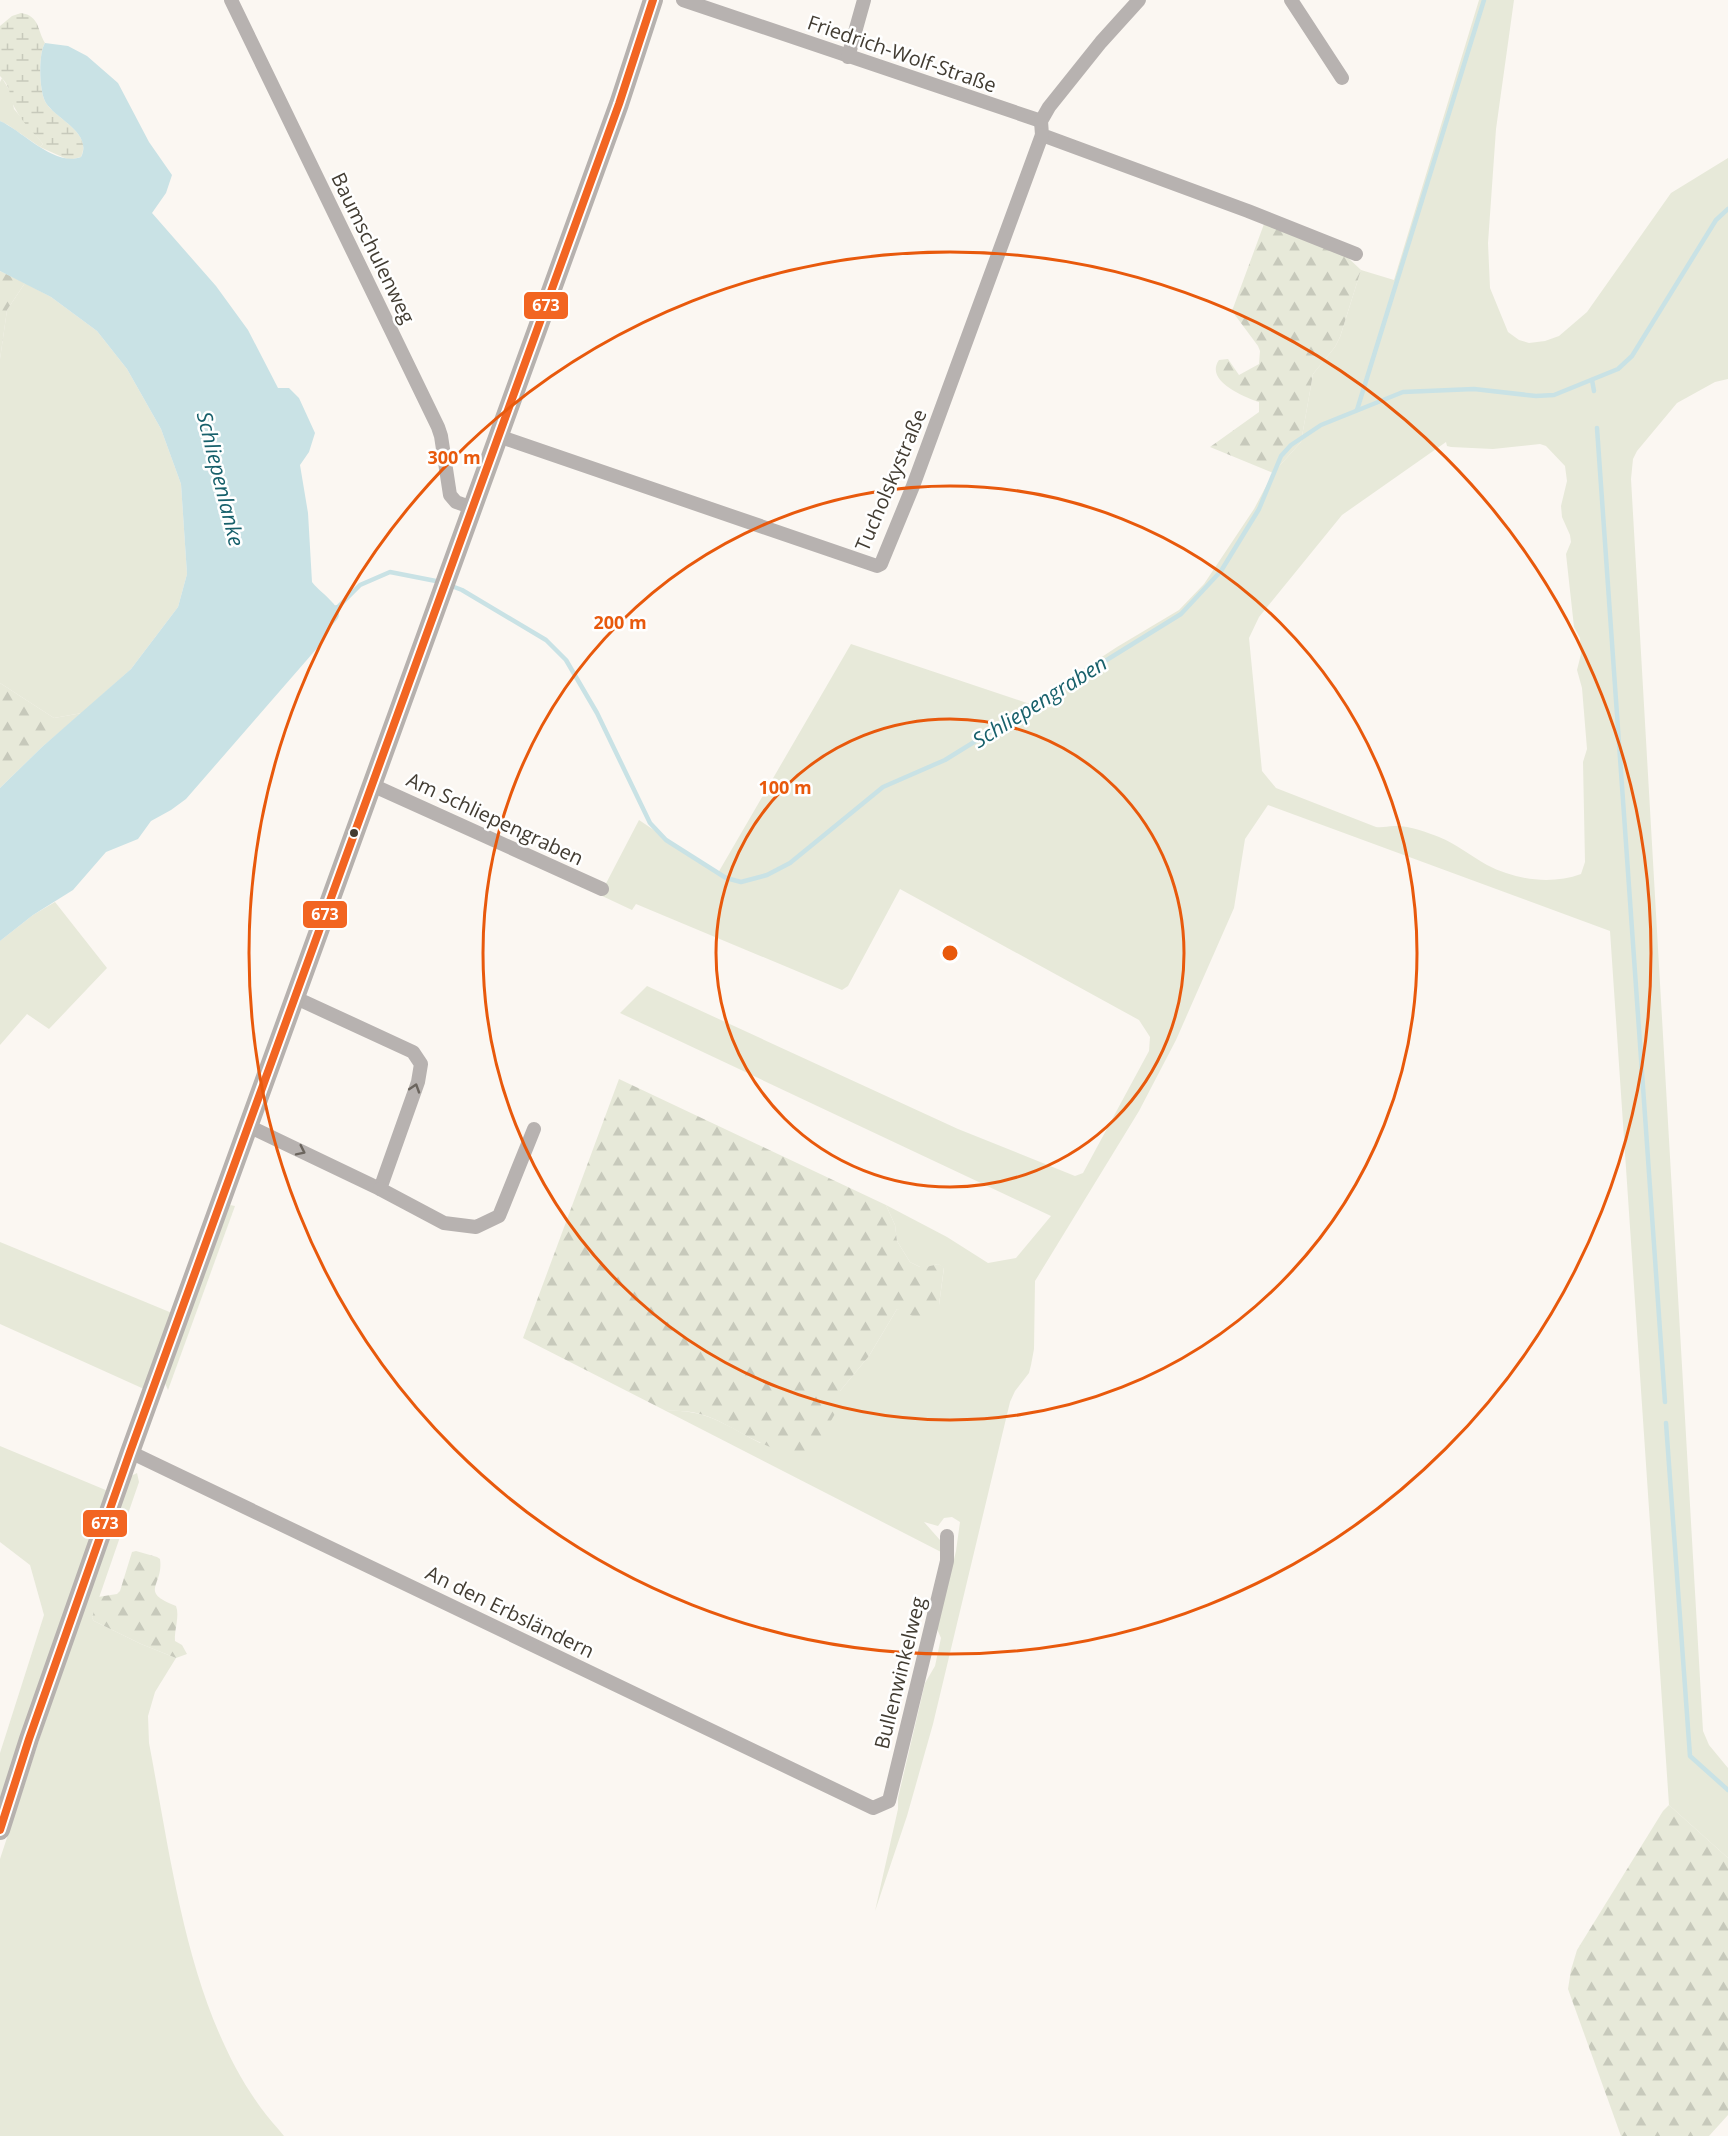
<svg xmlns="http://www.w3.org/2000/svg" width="1728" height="2136" viewBox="0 0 1728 2136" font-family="'Open Sans',sans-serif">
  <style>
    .green { fill: #e7e9d9; fill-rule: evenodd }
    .forest { fill: url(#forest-firs) }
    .wetland { fill: url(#wetland-marsh) }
    .water { fill: #c9e2e5 }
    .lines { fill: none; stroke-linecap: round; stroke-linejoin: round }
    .stream { stroke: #c9e2e5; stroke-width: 4.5 }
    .street { stroke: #b7b2b0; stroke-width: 14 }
    .secondary { stroke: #b6b1ae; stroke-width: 20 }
    .bus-1-casing { stroke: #fff; stroke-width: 12 }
    .bus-1 { stroke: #f26522; stroke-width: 8 }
    .oneway { stroke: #6b655e }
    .ring { fill: none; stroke: #e8590c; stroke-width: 3 }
    .bus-dot { fill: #423c32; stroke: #fff; stroke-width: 2 }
    .labels { text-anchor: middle; stroke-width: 5; stroke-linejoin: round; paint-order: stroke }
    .street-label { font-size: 20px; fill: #423c32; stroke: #fff }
    .water-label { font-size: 21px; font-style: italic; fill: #17606b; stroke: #fff }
    .centre { fill: #e8590c; stroke: #fff; stroke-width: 3 }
    .ring-label { font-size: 18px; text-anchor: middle; font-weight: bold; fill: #e8590c; stroke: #fff; stroke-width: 5; stroke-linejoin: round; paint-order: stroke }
    .line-badge { stroke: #fff; stroke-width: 2 }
    .badge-label { font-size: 16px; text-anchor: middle; font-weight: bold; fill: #fff }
  </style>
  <defs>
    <pattern id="forest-firs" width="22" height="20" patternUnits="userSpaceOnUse" patternTransform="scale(1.5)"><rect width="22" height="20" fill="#e7e9d9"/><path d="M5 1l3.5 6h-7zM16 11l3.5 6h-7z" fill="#c7c9bb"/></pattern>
    <pattern id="wetland-marsh" width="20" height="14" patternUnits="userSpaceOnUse" patternTransform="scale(1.5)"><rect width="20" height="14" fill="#e7e9d9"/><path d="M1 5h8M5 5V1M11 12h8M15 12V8" fill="none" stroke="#c7c9bb"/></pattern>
  </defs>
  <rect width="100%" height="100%" fill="#fbf7f2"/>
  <g class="green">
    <path d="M 1479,0 L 1514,0 L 1496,129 L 1488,243 L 1490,288 L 1508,332 L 1519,340 L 1529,343 L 1545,341 L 1559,336 L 1587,312 L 1671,193 L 1728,158 L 1728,379 L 1715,382 L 1677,403 L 1637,451 L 1633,459 L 1631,479 L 1703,1731 L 1709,1745 L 1728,1768 L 1728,1858 L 1669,1805 L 1610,931 L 1268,805 L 1245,839 L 1234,908 L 1176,1040 L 1139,1111 L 1035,1281 L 1034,1349 L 1031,1365 L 1029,1373 L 1015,1391 L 1010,1402 L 933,1724 L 907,1816 L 875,1911 L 898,1809 L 898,1798 L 925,1683 L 935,1666 L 941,1638 L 937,1629 L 956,1551 L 960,1522 L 952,1517 L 944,1518 L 938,1526 L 924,1522 L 940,1540 L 943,1553 L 666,1411 C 704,1408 728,1426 760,1443 L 840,1405 L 840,1391 L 869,1356 L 897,1309 L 902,1310 L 939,1305 L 944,1268 L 938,1264 L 927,1267 L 920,1267 L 910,1262 L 897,1241 L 895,1225 L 886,1205 L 947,1237 L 988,1263 L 1016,1258 L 1051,1216 L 620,1013 L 647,986 L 958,1129 L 1075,1176 L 1083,1173 L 1149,1051 L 1150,1037 L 1139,1020 L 900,889 L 848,986 L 842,990 L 636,904 L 632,910 L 600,895 L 639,820 L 718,873 L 851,644 L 1030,704 L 1117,647 L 1179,610 L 1204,584 L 1254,509 L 1273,473 L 1301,442 L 1313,374 L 1335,347 L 1340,337 L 1361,270 L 1394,280 ZM 1446,442 L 1447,446 L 1451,447 L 1493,449 L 1540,444 L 1546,446 L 1565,466 L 1567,481 L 1561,506 L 1562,517 L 1570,535 L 1571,542 L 1566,554 L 1574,627 L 1580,638 L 1581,654 L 1577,670 L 1582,688 L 1587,749 L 1583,762 L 1585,862 L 1581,874 C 1551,885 1516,880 1487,865 C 1471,856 1456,844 1439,837 C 1427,832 1407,825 1394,826 C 1387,826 1383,828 1376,827 L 1276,788 L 1262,771 L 1249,638 L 1259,617 L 1342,515 Z"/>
    <path d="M 2,78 L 11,93 L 14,109 L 43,144 L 40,147 L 8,125 L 0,121 L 0,82 Z"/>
    <path d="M 25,283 L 51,297 L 97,331 L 127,369 L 161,429 L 181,484 L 187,574 L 178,607 L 131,669 L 82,713 L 54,718 L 0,683 L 0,359 L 7,310 Z"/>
    <path d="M 55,902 L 107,968 L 49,1029 L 27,1014 L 0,1045 L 0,941 L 33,915 Z"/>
    <path d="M 230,1205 L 235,1206 L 168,1390 L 164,1381 Z"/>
    <path d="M 0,1242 L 172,1313 L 144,1389 L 0,1324 Z"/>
    <path d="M 0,1446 L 108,1491 L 0,1804 L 0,1753 L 44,1615 L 30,1565 L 0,1542 Z"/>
    <path d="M 137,1473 L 139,1482 L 92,1618 L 94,1621 L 141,1644 L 176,1658 L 155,1692 L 148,1716 L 149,1743 C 172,1863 188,2008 261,2108 C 268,2118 277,2127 284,2136 L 0,2136 L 0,1859 L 76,1628 L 129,1477 Z"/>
  </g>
  <g class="forest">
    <path d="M 1264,224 L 1344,254 L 1361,270 L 1340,337 L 1335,347 L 1313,374 L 1301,442 L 1273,473 L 1210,447 L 1259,412 L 1259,402 C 1245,397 1204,381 1219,360 L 1228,359 L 1239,375 L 1259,364 L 1260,351 L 1258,346 L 1232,311 Z"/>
    <path d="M 0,271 L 25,283 L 7,310 L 0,359 Z"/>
    <path d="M 0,683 L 54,718 L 82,713 L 42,747 L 0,788 Z"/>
    <path d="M 619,1079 L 886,1205 L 895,1225 L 897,1241 L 910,1262 L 920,1267 L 926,1267 L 938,1264 L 944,1267 L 939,1305 L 929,1318 L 919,1319 L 897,1309 L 869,1356 L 840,1391 L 840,1405 L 808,1461 C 792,1455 775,1450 759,1442 C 725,1426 707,1408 666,1411 L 523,1338 Z"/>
    <path d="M 136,1551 L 157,1557 L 160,1559 C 164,1586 138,1591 176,1606 C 180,1616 174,1630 175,1641 L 182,1645 L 187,1654 L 176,1658 L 141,1644 L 94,1621 L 92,1618 L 98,1597 L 117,1594 L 120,1591 L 132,1552 Z"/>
    <path d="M 1669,1805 L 1728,1858 L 1728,2115 L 1709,2136 L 1621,2136 L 1568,1989 L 1571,1970 L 1577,1950 L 1663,1811 Z"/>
  </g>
  <path class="wetland" d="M 21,13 C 40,16 37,30 45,43 C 38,54 39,92 46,103 C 56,119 93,133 81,157 L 69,160 L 40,147 L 43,144 C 34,133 22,122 16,110 C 8,97 13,89 0,76 L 0,26 L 12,16 Z"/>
  <path class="water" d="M 45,43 L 68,46 L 87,56 L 118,83 L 149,142 L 172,175 L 166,193 L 152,213 L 216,286 L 248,330 L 278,388 L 289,388 L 299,398 L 315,433 L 309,452 L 300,465 L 308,513 L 312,582 C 318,591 344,607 338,618 C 336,622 331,625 329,629 C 325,634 322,640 319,646 L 186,799 L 171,810 L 151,821 L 138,839 L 106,852 L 73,890 L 33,915 L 0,941 L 0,788 L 42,747 L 131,669 L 178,607 L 187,574 L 181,484 L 161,429 L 127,369 L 97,331 L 51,297 L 0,271 L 0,121 C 23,131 54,167 81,157 C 93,133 56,119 46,103 C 39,92 38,54 45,43 Z"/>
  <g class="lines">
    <g class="stream">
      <path d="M 1592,380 L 1594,391"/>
      <path d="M 1357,410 L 1484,0"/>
      <path d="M 1597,428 L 1665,1402"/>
      <path d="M 449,585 L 462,590 L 546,640 L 566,660 L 597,713 L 650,823 L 666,840 L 726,878 L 741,882 L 767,875 L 790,863 L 883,787 L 945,760 L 1181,614 L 1221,571 L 1259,509 L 1281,456 L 1291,445 L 1321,425 L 1403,392 L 1474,389 L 1536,396 L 1554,395 L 1618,369 L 1632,356 L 1716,220 L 1728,209"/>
      <path d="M 334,608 L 338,607 L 360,585 L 390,572 L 441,582"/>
      <path d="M 1666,1423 L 1690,1756 L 1728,1790"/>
    </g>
    <g class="street">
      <path d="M 231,0 L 438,427 L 441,436 L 450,495 L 456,502 L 473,508"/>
      <path d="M 683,0 L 1041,121"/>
      <path d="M 1139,0 L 1101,42 L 1049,107 L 1041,121 L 1042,135 L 1248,211 L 1356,254"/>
      <path d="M 1291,0 L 1342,78"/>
      <path d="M 848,57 L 864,0"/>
      <path d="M 498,436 L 877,566 L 881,564 L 883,559 L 913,486 L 1042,135"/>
      <path d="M 372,785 L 602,889"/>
      <path d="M 248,1126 L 380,1189 L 418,1082 L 421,1064 L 413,1052 L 296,998"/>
      <path d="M 380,1189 L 444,1223 L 476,1227 L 499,1216 L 534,1129"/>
      <path d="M 130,1452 L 873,1808 L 889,1801 L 947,1561 L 947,1536"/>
    </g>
    <path class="secondary" d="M 0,1830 L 29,1739 L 130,1452 L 619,104 L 653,0"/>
    <g class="bus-1-casing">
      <path id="bus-1" d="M 0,1830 L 29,1739 L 130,1452 L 619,104 L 653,0"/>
    </g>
    <use href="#bus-1" class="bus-1"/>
  </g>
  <defs><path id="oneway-chevron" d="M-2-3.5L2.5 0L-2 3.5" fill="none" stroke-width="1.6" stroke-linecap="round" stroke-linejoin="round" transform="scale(1.5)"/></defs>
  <g class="oneway">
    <use href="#oneway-chevron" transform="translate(415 1088) rotate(-72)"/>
    <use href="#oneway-chevron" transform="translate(301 1151) rotate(26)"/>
  </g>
  <g class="ring">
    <circle cx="950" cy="953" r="234"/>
    <circle cx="950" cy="953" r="467"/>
    <circle cx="950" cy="953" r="701"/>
  </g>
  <circle class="bus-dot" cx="354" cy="833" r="5"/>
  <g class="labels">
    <g class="street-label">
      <text transform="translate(902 54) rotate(19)" y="7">Friedrich-Wolf-Straße</text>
      <text transform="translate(373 248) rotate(64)" y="7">Baumschulenweg</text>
      <text transform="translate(891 480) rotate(-67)" y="7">Tucholskystraße</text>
      <text transform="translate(495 819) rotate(25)" y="7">Am Schliepengraben</text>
      <text transform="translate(510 1612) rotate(26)" y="7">An den Erbsländern</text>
      <text transform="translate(900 1673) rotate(-76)" y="7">Bullenwinkelweg</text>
    </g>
    <g class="water-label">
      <text transform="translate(220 479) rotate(76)" y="7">Schliepenlanke</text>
      <text transform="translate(1040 702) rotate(-32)" y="7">Schliepengraben</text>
    </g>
  </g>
  <circle cx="950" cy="953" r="9" class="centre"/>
  <g class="ring-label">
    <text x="454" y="464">300 m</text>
    <text x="620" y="629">200 m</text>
    <text x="785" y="794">100 m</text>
  </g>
  <g class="line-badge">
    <rect x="523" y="291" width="46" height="29" rx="6" fill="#f26522"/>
    <rect x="302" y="900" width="46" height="29" rx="6" fill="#f26522"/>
    <rect x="82" y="1509" width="46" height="29" rx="6" fill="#f26522"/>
  </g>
  <g class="badge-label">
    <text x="546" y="311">673</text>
    <text x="325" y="920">673</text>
    <text x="105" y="1529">673</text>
  </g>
</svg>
